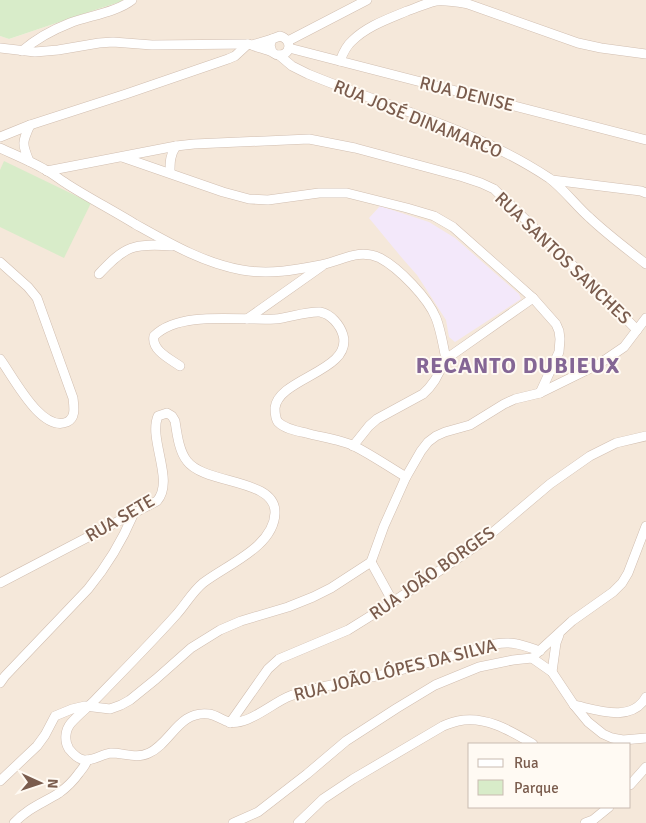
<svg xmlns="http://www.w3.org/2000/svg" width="646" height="823" viewBox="0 0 646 823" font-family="Signika,sans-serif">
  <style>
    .residential { fill: #f5e8da; fill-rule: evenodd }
    .education { fill: #f3e8fa }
    .green { fill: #d8ecc9 }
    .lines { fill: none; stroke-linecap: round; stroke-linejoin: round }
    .minor-casing { stroke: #d1beb0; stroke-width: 10 }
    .minor { stroke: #fff; stroke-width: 9 }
    .labels { text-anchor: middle; stroke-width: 4; stroke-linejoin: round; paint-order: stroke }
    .street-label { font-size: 18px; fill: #7a5c4d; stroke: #fffaf3 }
    .district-label { font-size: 22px; font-weight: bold; letter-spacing: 1px; fill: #846695; stroke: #fffaf3 }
  </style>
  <rect width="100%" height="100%" fill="#fdf6ec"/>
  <path class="residential" d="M 123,0 L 646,0 L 646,823 L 0,823 L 0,36 L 9,39 L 98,9 L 120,2 ZM 470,744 L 630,744 L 630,807 L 470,807 Z"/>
  <path class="education" d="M 380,206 L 429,222 L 455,238 L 519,294 L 521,299 L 455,342 L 449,337 L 446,320 L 417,275 L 402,258 L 369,218 Z"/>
  <g class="green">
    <path d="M 0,0 L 123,0 L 120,2 L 98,9 L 9,39 L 0,36 Z"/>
    <path d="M 4,161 L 91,203 L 64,258 L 0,227 L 0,170 Z"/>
  </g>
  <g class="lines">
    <g class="minor-casing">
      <g id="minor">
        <path d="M 288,41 L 367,0"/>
        <path d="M 252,45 C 258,48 266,49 272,52 C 276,54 274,55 279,55 C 291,55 293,40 280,36 L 272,39 L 270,45 L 272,52"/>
        <path d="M 0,48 L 35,52 L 58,50 L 99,43 L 113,42 L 152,45 L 248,44"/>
        <path d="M 289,48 L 646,140"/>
        <path d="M 22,51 C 36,39 52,30 70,23 C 88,16 117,12 132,0"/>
        <path d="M 279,55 L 292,66 L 308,74 C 388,107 477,130 549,178 C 563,188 577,207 590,218 C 608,235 627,249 646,264"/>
        <path d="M 340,61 C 343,53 346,46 352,41 C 367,26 388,19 407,11 C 416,8 426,3 436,1 C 447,0 457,2 468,4 L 578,43 L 601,48 L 646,54"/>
        <path d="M 0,137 L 30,125 L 126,94 L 228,59 L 235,56 L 248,44 L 252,45 L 272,39"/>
        <path d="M 0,148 C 15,155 30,161 44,169 C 52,173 59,179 67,184 C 89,198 112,210 135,224 C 169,243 203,263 242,270 C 269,275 295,270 321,265 C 342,261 358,248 380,258 C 399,268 428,298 436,318 C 441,331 443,345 446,359"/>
        <path d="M 122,157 L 223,192 L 249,199 L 268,200 L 319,193 L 347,193 L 407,208 L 434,216 L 453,227 L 533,298 L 556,324 L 559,331 L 560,339 L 559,352 L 540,393"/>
        <path d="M 29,161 C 22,144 22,142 30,125"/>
        <path d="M 47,171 L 176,146 L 194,144 L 309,139 L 355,148 L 463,177 L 481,183 L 494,189 L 595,287 L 637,330"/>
        <path d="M 170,172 C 170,162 170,155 176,146"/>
        <path d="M 552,180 L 641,191 L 646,193"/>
        <path d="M 0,262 L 28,287 L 37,298 L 73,398 C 74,407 76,418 67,422 C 41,433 13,376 0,359"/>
        <path d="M 99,274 C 125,246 133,243 172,246"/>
        <path d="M 247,319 L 322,266"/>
        <path d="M 180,366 C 170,359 151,350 154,336 C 180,310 240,321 275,319 C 289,318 306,311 320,312 C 331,314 340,325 343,335 C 353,371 278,378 275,408 C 275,413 275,418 278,422 C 285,429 297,431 306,433 C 320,437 342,440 354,446 C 372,455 389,467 406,477"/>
        <path d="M 353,446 L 369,426 L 377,419 L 423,394 L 429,388 L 435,380 L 446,359 L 533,298"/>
        <path d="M 371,562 L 384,526 L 406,477 L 421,451 L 428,442 L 436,436 L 445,432 L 470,425 L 504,404 L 515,399 L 540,393 L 599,364 L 624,347 L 646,318"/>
        <path d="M 371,562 L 393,602"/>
        <path d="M 0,583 L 157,501 C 175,481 148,439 158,416 L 167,413 L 172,416 L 175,421 C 177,434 179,451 187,461 C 205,485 276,478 275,513 C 274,547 226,565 203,583 C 192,592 186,604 176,615 C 150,644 122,672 95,700 C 87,708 78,715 71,723 C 65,730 64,741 69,749 C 73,754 78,759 84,760 C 94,761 102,754 111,753 C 124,753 137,759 149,753 C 171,743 179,710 209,714 C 215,715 221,719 226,721 C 245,729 273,702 290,696 C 318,685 348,683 377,676 C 417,666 456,655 495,644 C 514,641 522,645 540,651"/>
        <path d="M 536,654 L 572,621 L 613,592 L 622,583 L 628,573 L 646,526"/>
        <path d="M 532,658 L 552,672 L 574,705 L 588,722 L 603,734 L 612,738 L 623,740 L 646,738"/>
        <path d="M 552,672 L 556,643 L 559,635"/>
        <path d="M 0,683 L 5,676 L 88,589 C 106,567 122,541 133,515"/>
        <path d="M 574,705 C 597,710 632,723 646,697"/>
        <path d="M 230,723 L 268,669 L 279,659 L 348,630 L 393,602 L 479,544 L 550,484 L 590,456 L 616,443 L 646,436"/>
        <path d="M 0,781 L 37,746 L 45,735 L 55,716 L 72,709 L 85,706 L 110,709 L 121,705 L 130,700 L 156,679 L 191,648 L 220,630 L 241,621 L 288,607 L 313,597 L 331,588 L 371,562"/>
        <path d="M 630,785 L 646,767"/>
        <path d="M 14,823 C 28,808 43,803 59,793 C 66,788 74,780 79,773 C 82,769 86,765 87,760"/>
        <path d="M 233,823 L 258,812 L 307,774 L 346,741 L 397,708 L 435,685 L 479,667 L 513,660 L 532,658"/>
        <path d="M 298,823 L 323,799 L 353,779 L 443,726 C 448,724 453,722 458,721 C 485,715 511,731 533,744"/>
        <path d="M 585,823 L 593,820 L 609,807"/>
      </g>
    </g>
    <use href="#minor" class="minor"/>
  </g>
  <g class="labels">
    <g class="street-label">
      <text transform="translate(467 94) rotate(14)" y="6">RUA DENISE</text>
      <text transform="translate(418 119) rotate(22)" y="6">RUA JOSÉ DINAMARCO</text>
      <text transform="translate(563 258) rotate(44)" y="6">RUA SANTOS SANCHES</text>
      <text transform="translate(120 518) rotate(-30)" y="6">RUA SETE</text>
      <text transform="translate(432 573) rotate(-35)" y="6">RUA JOÃO BORGES</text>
      <text transform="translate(395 670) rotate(-14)" y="6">RUA JOÃO LÓPES DA SILVA</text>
    </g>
    <g class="district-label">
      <text x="518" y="373">RECANTO DUBIEUX</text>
    </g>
  </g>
  <rect x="468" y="743" width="162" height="65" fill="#fffaf3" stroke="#cabbb1"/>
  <rect x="478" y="759" width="25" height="8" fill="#ffffff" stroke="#cabbb1"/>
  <text x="514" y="768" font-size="15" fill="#7a5c4d">Rua</text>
  <rect x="478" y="780" width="25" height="15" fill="#d8ecc9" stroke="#cabbb1"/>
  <text x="514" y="793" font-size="15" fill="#7a5c4d">Parque</text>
  <g transform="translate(40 783) rotate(93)" stroke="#fffaf3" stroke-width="4" paint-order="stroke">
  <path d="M0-4L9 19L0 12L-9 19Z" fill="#7a5c4d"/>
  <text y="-8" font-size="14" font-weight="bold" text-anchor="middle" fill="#7a5c4d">N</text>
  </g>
</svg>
